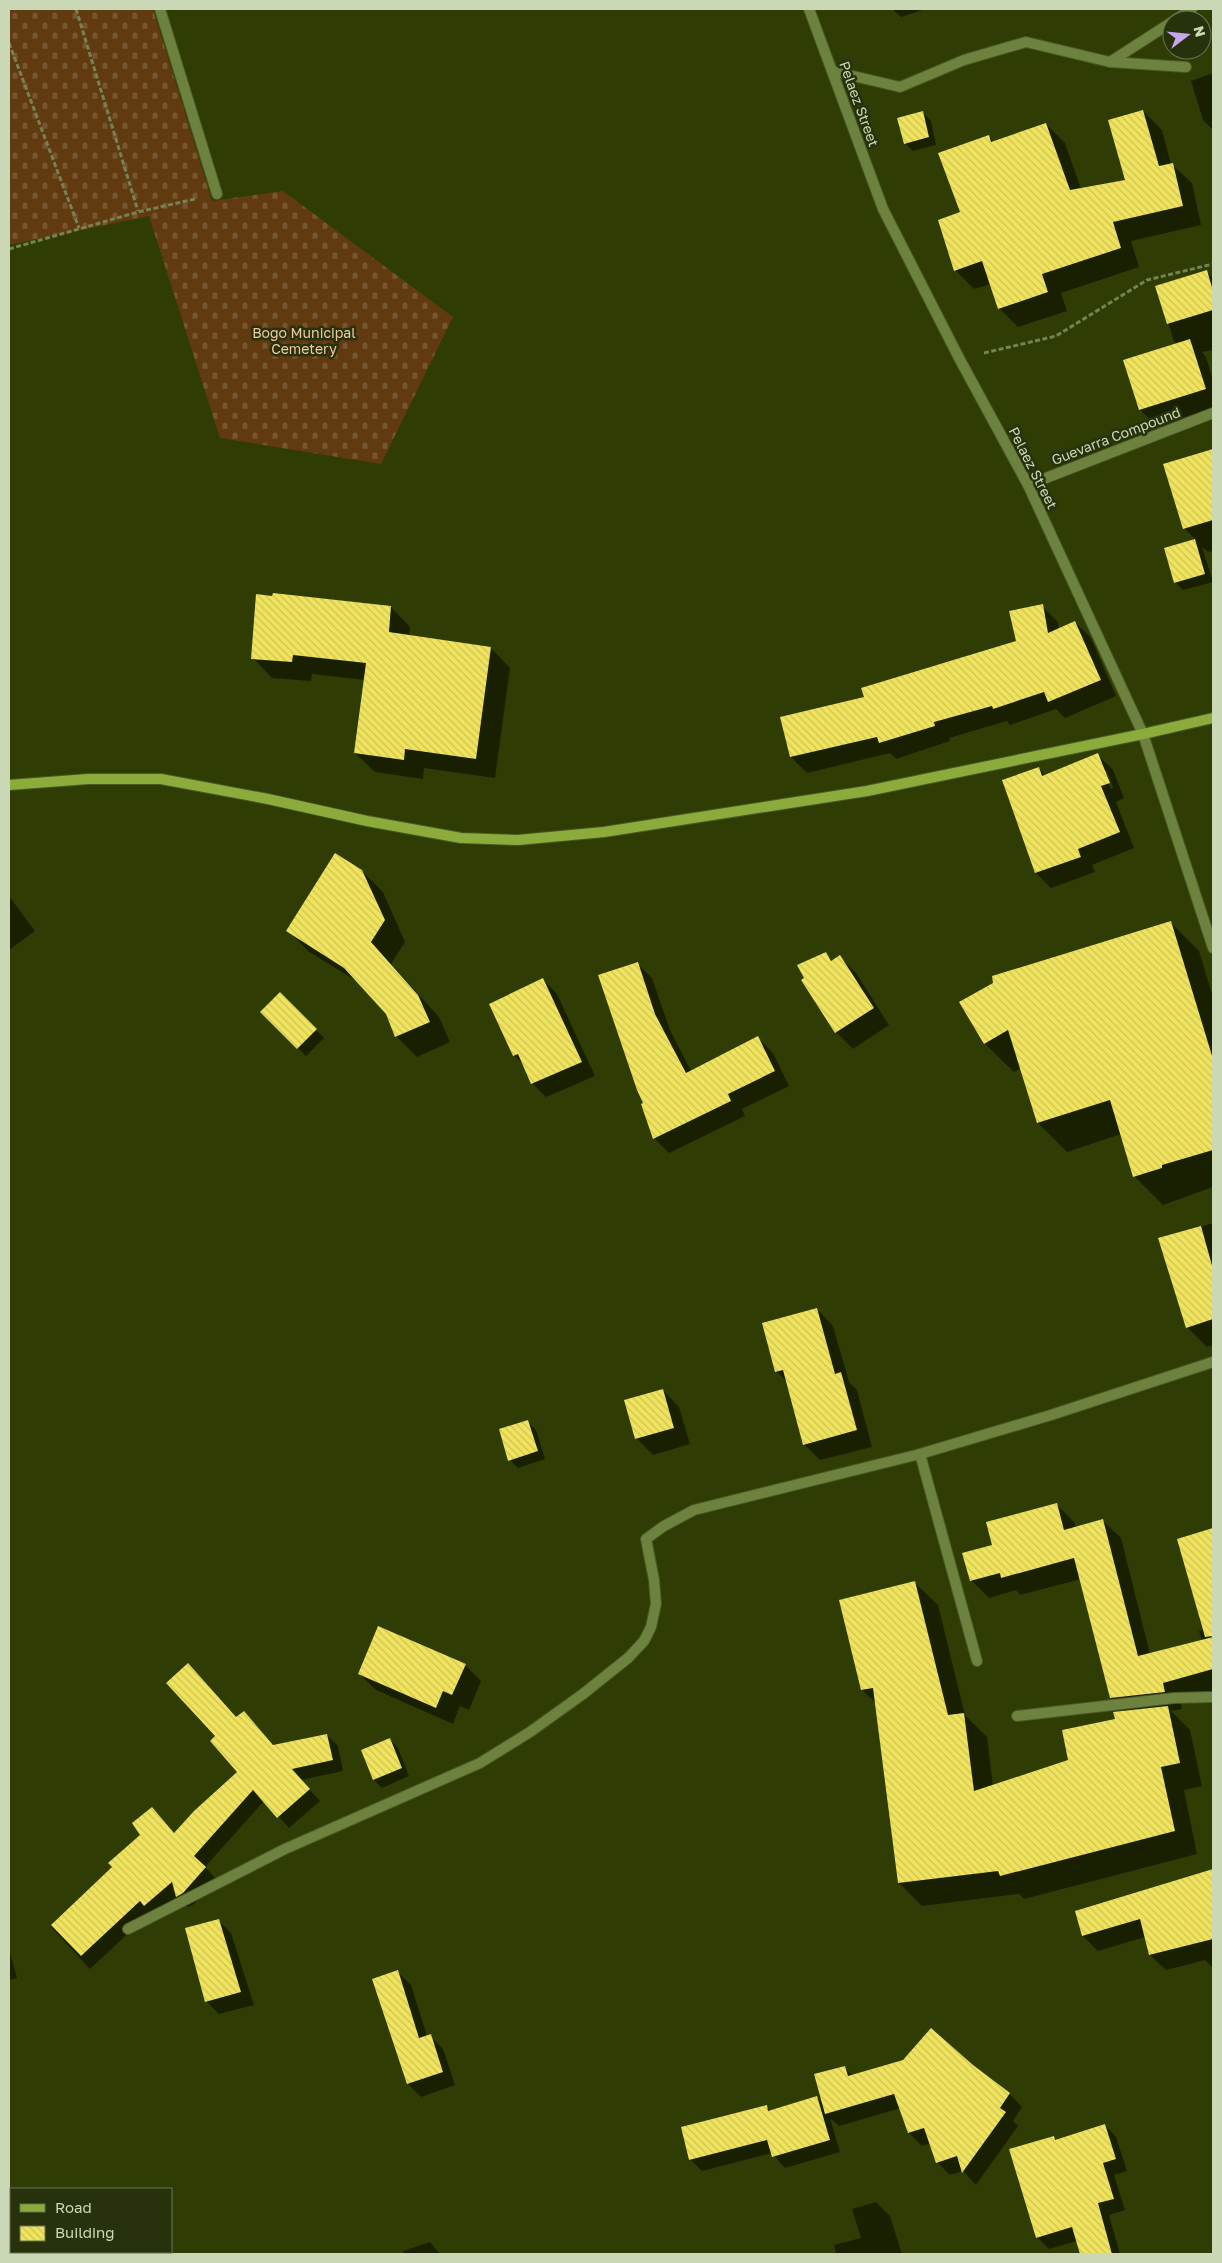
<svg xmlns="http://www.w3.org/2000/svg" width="1222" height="2263" viewBox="0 0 1222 2263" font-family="'Golos Text',sans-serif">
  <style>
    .cemetery { fill: url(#cemetery-stones) }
    .shadow { fill: #0007; fill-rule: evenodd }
    .building { fill: url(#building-back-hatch) }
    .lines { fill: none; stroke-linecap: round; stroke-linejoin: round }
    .service-casing { stroke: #4b5925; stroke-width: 12 }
    .minor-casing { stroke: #4b5925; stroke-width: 12 }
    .tertiary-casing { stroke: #4b5925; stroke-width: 12 }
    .secondary-casing { stroke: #4b5925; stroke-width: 12 }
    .path { stroke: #758354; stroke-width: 3; stroke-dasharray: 5 2.5; stroke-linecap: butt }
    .service { stroke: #6d823f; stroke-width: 10 }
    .minor { stroke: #6d823f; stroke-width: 10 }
    .tertiary { stroke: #6d823f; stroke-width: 10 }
    .secondary { stroke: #8bac3a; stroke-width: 10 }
    .labels { text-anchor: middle; stroke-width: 5; stroke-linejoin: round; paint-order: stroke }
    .street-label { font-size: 14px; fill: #cbd8b5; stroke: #27320c }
    .park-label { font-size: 14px; fill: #f3c79f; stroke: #27320c }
  </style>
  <defs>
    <pattern id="cemetery-stones" width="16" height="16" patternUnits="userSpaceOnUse" patternTransform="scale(1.25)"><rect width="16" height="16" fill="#613a0f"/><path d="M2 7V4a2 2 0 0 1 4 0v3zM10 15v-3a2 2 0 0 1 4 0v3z" fill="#765630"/></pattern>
    <pattern id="building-back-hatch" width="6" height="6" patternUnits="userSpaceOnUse" patternTransform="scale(1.25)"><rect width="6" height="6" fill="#f0e35d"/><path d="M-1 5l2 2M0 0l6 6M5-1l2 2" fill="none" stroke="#ccc355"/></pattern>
  </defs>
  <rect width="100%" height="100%" fill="#2f3d05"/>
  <path class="cemetery" d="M 9,9 L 153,9 L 212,201 L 283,191 L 453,317 L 381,464 L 220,438 L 149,216 L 9,245 Z"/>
  <g class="shadow">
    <path d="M 892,9 L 926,9 L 901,17 Z"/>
    <path d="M 1213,73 L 1213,130 L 1203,120 L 1191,81 Z"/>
    <path d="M 1143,111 L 1162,130 L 1171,164 L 1192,183 L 1201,225 L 1131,241 L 1139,267 L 1061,293 L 1067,311 L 1018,327 L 999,308 L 991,284 L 974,289 L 955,270 L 962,213 L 989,136 L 994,142 L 1046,124 L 1065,143 L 1081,189 L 1126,181 Z"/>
    <path d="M 923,113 L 931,121 L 936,145 L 913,151 L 905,143 Z"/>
    <path d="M 1207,272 L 1213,278 L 1213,350 L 1202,352 L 1206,357 L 1213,380 L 1213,408 L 1157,426 L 1140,410 L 1125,361 L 1177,344 L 1174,341 L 1157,287 Z"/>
    <path d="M 1213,450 L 1213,551 L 1208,552 L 1202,547 L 1213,582 L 1183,590 L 1175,582 L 1166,549 L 1196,540 L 1184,528 L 1165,464 Z"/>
    <path d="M 1042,606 L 1058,622 L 1059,629 L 1075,622 L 1091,638 L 1116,696 L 1065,718 L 1056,709 L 1010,725 L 1007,721 L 949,738 L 950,741 L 896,759 L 890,753 L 807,773 L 791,757 L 782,718 L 866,698 L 1017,642 Z"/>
    <path d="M 391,607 L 410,627 L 409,637 L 491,648 L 510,668 L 495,778 L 424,768 L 423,779 L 375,772 L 355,753 L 365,680 L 312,674 L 311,681 L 272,678 L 253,658 Z"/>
    <path d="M 1098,755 L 1113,770 L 1124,798 L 1116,802 L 1134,848 L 1092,865 L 1095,872 L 1051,888 L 1036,873 L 1004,780 L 1039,768 L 1046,776 ZM 1104,771 L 1107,771 L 1113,788 L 1111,789 Z"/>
    <path d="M 362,871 L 383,892 L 405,942 L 391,964 L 439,1017 L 450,1042 L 417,1057 L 396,1036 L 387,1013 L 361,984 L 308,951 L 288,930 Z"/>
    <path d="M 9,896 L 35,931 L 9,950 Z"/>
    <path d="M 1170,922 L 1199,951 L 1213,997 L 1213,1187 L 1163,1205 L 1134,1176 L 1121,1134 L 1067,1152 L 1038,1123 L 1021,1068 L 1014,1072 L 985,1044 L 961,1003 Z"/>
    <path d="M 826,954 L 833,961 L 840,957 L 856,973 L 889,1025 L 853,1049 L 836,1032 L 803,980 Z"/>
    <path d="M 637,963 L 652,978 L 670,1030 L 691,1071 L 758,1038 L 773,1053 L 789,1086 L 742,1109 L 745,1116 L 669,1153 L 654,1138 L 645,1103 Z"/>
    <path d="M 543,979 L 557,994 L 595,1076 L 546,1097 L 532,1083 L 524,1065 L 514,1055 Z"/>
    <path d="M 280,993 L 324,1038 L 306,1056 L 262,1012 Z"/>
    <path d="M 1213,1223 L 1213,1345 L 1207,1347 L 1187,1327 L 1160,1239 Z"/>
    <path d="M 817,1309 L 833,1326 L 849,1382 L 857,1390 L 872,1447 L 820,1460 L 804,1444 L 787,1382 L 776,1371 Z"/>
    <path d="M 663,1390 L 679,1407 L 690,1444 L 653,1455 L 636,1438 Z"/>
    <path d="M 528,1422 L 536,1430 L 545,1459 L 518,1468 L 510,1460 Z"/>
    <path d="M 1056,1504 L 1074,1522 L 1076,1528 L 1103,1521 L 1121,1538 L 1150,1654 L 1202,1641 L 1199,1631 L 1202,1630 L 1199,1618 L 1201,1617 L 1179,1540 L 1213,1529 L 1213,1692 L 1180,1701 L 1182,1709 L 1171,1711 L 1190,1730 L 1202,1786 L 1184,1790 L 1197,1854 L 1024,1899 L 1019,1894 L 922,1906 L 899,1883 L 877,1704 L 862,1690 L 840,1601 L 914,1582 L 938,1605 L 965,1715 L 987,1737 L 993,1786 L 1070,1761 L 1125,1712 L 1111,1698 L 1081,1579 L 1020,1595 L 1016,1590 L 989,1598 L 971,1580 L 994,1546 Z"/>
    <path d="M 465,1665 L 481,1681 L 469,1710 L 460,1706 L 453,1724 L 376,1690 L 359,1674 Z"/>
    <path d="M 244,1712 L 274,1746 L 327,1735 L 338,1746 L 343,1771 L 301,1780 L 320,1801 L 289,1828 L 264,1801 L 205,1867 L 216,1879 L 194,1904 L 188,1907 L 178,1897 L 156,1916 L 152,1911 L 90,1969 L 51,1927 L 114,1867 L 142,1835 L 152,1808 L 175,1834 L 239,1772 L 237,1718 Z"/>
    <path d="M 390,1740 L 398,1748 L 409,1776 L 382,1788 L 374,1780 L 363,1750 Z"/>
    <path d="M 1213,1870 L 1213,1968 L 1205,1960 L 1166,1970 L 1150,1955 L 1145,1937 L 1098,1951 L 1083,1936 L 1076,1912 Z"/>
    <path d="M 218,1920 L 231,1933 L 254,2005 L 219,2014 L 206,2001 Z"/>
    <path d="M 9,1949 L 17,1978 L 9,1980 Z"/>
    <path d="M 398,1972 L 411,1985 L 427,2036 L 430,2036 L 443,2049 L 455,2085 L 421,2097 L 408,2084 L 373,1980 Z"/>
    <path d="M 972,2066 L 1010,2094 L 1022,2107 L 1013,2121 L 1018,2126 L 976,2185 L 963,2171 L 950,2175 L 937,2162 L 931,2143 L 922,2146 L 909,2133 L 901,2108 L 839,2126 L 830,2118 L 840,2152 L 785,2168 L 772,2153 L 702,2171 L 690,2159 L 766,2107 L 772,2112 L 817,2098 L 824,2105 L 845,2068 L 853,2076 Z"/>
    <path d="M 1105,2125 L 1116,2137 L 1127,2171 L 1114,2175 L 1125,2210 L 1109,2215 L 1120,2254 L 1081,2254 L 1077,2241 L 1049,2249 L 1037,2237 L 1053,2138 L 1056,2140 Z"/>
    <path d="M 876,2202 L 890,2216 L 902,2254 L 836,2254 L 834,2245 L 861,2238 L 852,2209 Z"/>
    <path d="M 430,2242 L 440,2254 L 404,2254 L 403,2251 Z"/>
  </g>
  <g class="building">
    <path d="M 1143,110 L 1159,166 L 1173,163 L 1183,206 L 1113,222 L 1121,248 L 1042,274 L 1048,292 L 998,309 L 982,261 L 954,271 L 938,220 L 960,212 L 938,153 L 989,135 L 991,142 L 1046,123 L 1070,190 L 1125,180 L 1108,120 Z"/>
    <path d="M 923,111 L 929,137 L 904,144 L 897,118 Z"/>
    <path d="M 1207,270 L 1213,291 L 1213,310 L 1167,324 L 1155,286 Z"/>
    <path d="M 1190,339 L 1206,389 L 1139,410 L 1123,360 Z"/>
    <path d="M 1213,449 L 1213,520 L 1183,529 L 1163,464 Z"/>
    <path d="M 1195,539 L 1205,574 L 1174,583 L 1164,548 Z"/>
    <path d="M 273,593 L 391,606 L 389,632 L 491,647 L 476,759 L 405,749 L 404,760 L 354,753 L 366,663 L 293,655 L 292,662 L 251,659 L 256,594 L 272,596 Z"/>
    <path d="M 1043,604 L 1048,633 L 1075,621 L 1101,680 L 1048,702 L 1044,692 L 993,709 L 992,706 L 934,722 L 935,726 L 879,743 L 877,737 L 790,757 L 780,717 L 864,697 L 861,688 L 1016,641 L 1009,611 Z"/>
    <path d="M 1098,753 L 1110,783 L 1101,786 L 1120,832 L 1078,849 L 1081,857 L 1035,873 L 1002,780 L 1039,767 L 1042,776 Z"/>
    <path d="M 335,853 L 362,870 L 385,920 L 371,942 L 418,995 L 430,1022 L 395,1037 L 386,1014 L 344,968 L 286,931 Z"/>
    <path d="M 1171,921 L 1213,1059 L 1213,1150 L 1162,1165 L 1162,1168 L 1133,1177 L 1110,1100 L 1037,1123 L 1008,1030 L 984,1044 L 959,1002 L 993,983 L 992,976 Z"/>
    <path d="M 826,952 L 831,961 L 840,955 L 874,1008 L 835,1033 L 801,980 L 804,978 L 797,965 Z"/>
    <path d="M 638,962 L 655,1014 L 686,1073 L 758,1036 L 775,1071 L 728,1094 L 731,1101 L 653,1139 L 641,1104 L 643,1103 L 637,1090 L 598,975 Z"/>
    <path d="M 543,978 L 582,1062 L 531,1084 L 518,1054 L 513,1056 L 489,1004 Z"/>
    <path d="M 280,992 L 317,1029 L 297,1049 L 260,1012 Z"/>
    <path d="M 1201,1226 L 1213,1269 L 1213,1319 L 1186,1328 L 1158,1238 Z"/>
    <path d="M 817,1308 L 835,1374 L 841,1372 L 857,1430 L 803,1445 L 783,1370 L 775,1372 L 762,1323 Z"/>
    <path d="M 663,1389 L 674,1428 L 635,1439 L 624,1400 Z"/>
    <path d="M 528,1420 L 538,1451 L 508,1461 L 499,1429 Z"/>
    <path d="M 1057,1503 L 1064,1530 L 1103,1519 L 1138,1656 L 1213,1637 L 1213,1669 L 1163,1683 L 1165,1692 L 1110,1698 L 1074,1558 L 1001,1578 L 1000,1573 L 970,1581 L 962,1553 L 992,1545 L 986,1522 Z"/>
    <path d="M 1213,1528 L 1213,1636 L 1205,1637 L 1177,1539 Z"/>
    <path d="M 915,1581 L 948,1715 L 964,1713 L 974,1791 L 1068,1760 L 1062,1730 L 1115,1719 L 1113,1712 L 1168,1706 L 1180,1763 L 1161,1767 L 1175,1831 L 1000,1876 L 998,1871 L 898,1883 L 873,1688 L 861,1690 L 839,1600 Z"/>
    <path d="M 378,1626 L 466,1664 L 452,1695 L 443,1691 L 436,1708 L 358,1674 Z"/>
    <path d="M 188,1663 L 236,1717 L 244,1711 L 273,1745 L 327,1734 L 333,1760 L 292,1769 L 310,1789 L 277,1818 L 253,1790 L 194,1856 L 206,1867 L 183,1893 L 176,1897 L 172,1882 L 144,1906 L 140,1901 L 81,1956 L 51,1925 L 112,1867 L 108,1863 L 140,1835 L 132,1823 L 152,1807 L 174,1833 L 194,1811 L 237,1772 L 210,1741 L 215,1736 L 166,1683 Z"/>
    <path d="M 390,1738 L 402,1768 L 373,1780 L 361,1750 Z"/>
    <path d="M 1213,1869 L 1213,1939 L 1149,1955 L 1140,1919 L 1082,1936 L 1075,1911 Z"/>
    <path d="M 219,1919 L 241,1992 L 205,2002 L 185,1928 Z"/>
    <path d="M 398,1970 L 419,2038 L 431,2034 L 443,2072 L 407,2084 L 372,1979 Z"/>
    <path d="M 931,2028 L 973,2065 L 1010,2093 L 1000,2108 L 1006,2112 L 962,2173 L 957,2156 L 936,2163 L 924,2128 L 908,2133 L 894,2094 L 825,2114 L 814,2074 L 845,2066 L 848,2076 L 903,2060 Z"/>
    <path d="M 817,2096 L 830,2140 L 772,2157 L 767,2140 L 689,2160 L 681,2127 L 767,2105 L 768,2111 Z"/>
    <path d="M 1105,2124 L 1116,2159 L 1103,2163 L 1114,2199 L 1098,2203 L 1112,2254 L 1080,2254 L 1072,2227 L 1036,2238 L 1009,2149 L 1054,2136 L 1055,2140 Z"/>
  </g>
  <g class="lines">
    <g class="service-casing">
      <g id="service">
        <path d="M 160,9 L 217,194"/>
        <path d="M 1017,1716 L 1174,1698 L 1213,1697"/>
      </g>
    </g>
    <g class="minor-casing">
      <g id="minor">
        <path d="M 1175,20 L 1192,9"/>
        <path d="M 1110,62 L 1172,22"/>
        <path d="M 832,71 L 900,87 L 964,60 L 1026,42 L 1110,62 L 1186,67"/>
        <path d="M 1028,485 L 1213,413"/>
        <path d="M 920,1454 L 977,1661"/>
        <path d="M 128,1929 L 285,1849 L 480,1763 L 530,1732 L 583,1694 L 628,1658 L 644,1641 L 651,1627 L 656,1604 L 654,1580 L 646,1539 L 664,1526 L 694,1510 L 920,1454 L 1051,1415 L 1213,1362"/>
      </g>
    </g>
    <g class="tertiary-casing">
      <path id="tertiary" d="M 809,9 L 883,209 L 959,358 L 1028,485 L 1143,734 L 1213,948"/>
    </g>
    <g class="secondary-casing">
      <path id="secondary" d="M 9,785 L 88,779 L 161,779 L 268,799 L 367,821 L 461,838 L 518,840 L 604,832 L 867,791 L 1143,734 L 1213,718"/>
    </g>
    <g class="path">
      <path d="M 76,9 L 138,211"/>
      <path d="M 9,43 L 79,228"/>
      <path d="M 9,249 L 138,212 L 195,199"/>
      <path d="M 984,353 L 1056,336 L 1147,280 L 1213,264"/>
    </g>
    <use href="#service" class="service"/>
    <use href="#minor" class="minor"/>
    <use href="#tertiary" class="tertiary"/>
    <use href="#secondary" class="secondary"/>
  </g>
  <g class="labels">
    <g class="street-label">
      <text transform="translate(859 104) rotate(70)" y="5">Pelaez Street</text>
      <text transform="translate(1116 436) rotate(-21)" y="5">Guevarra Compound</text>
      <text transform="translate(1033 468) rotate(63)" y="5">Pelaez Street</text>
    </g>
    <g class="park-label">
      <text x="304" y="338">Bogo Municipal<tspan x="304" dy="16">Cemetery</tspan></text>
    </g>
  </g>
  <rect width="1222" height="2263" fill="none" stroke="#cbd8b5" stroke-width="20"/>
  <rect x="10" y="2188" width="162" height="65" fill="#27320c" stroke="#697450"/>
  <rect x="20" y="2204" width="25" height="8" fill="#8bac3a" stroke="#697450"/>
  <text x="55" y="2213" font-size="15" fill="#cbd8b5">Road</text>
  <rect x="20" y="2226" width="25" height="15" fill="url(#building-back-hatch)" stroke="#697450"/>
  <text x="55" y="2238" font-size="15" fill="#cbd8b5">Building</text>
  <g transform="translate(1187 35) rotate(74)"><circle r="24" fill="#27320c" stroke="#697450"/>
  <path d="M0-4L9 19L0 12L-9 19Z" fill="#c6a6f0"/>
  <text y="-8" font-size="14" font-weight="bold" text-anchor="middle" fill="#cbd8b5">N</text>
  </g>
</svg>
